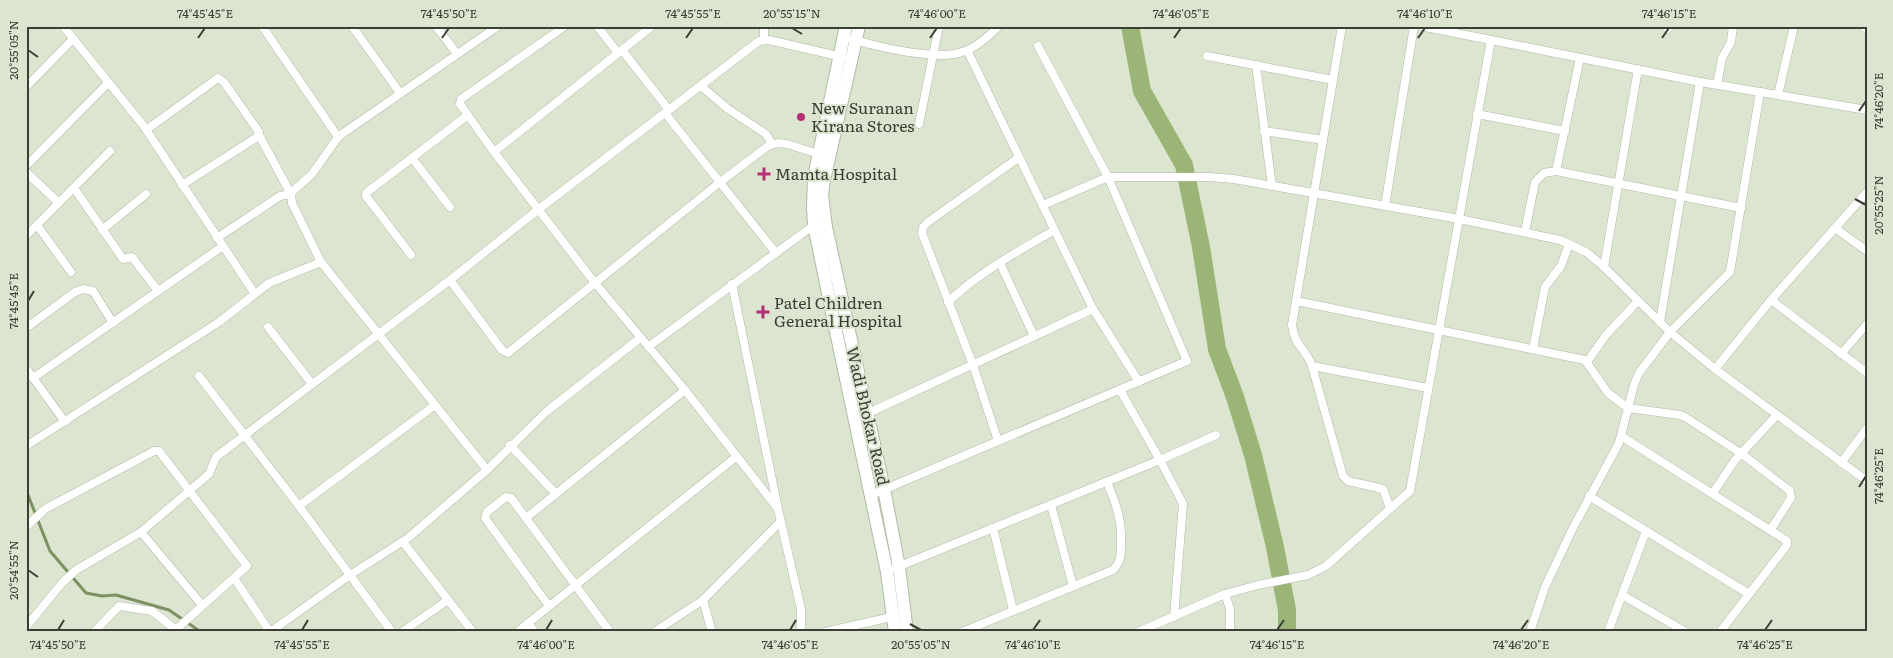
<svg xmlns="http://www.w3.org/2000/svg" width="1893" height="658" viewBox="0 0 1893 658" font-family="Literata,serif">
  <style>
    .lines { fill: none; stroke-linecap: round; stroke-linejoin: round }
    .stream { stroke: #7e9163; stroke-width: 3 }
    .river { stroke: #9bb577; stroke-width: 18 }
    .minor-casing { stroke: #b1bba6; stroke-width: 9 }
    .primary-casing { stroke: #b1bba6; stroke-width: 14 }
    .minor { stroke: #fff; stroke-width: 8 }
    .primary { stroke: #fff; stroke-width: 12 }
    .ticks { fill: none; stroke: #3a3e35; stroke-width: 2 }
    .poi-dot { fill: #b42f74; stroke: #dbe5cf; stroke-width: 2 }
    .labels { text-anchor: middle; stroke-width: 4; stroke-linejoin: round; paint-order: stroke }
    .poi-label { font-size: 16px; fill: #3a3e35; stroke: #dbe5cf; text-anchor: start }
    .street-label { font-size: 16px; fill: #3a3e35; stroke: #dbe5cf }
    .neatline { fill: none; stroke: #3a3e35; stroke-width: 2 }
    .ticks-label { font-size: 12px; text-anchor: middle; fill: #3a3e35 }
  </style>
  <rect width="100%" height="100%" fill="#dbe5cf"/>
  <g class="lines">
    <path class="stream" d="M 26,490 L 50,551 L 86,593 L 102,596 L 116,595 L 169,610 L 201,632"/>
    <path class="river" d="M 1130,26 L 1142,91 L 1184,165 L 1201,247 L 1217,349 L 1235,397 L 1253,455 L 1275,547 L 1287,610 L 1287,632"/>
    <g class="minor-casing">
      <g id="minor">
        <path d="M 63,26 L 143,125 L 255,294"/>
        <path d="M 262,26 L 338,137"/>
        <path d="M 352,26 L 400,93"/>
        <path d="M 436,26 L 457,54"/>
        <path d="M 597,26 L 618,53"/>
        <path d="M 652,26 L 494,152 L 595,283 L 685,390 L 778,509"/>
        <path d="M 764,26 L 764,39"/>
        <path d="M 1342,26 L 1292,325 C 1294,345 1306,349 1312,366 L 1343,476 L 1348,481 L 1383,489 L 1390,508"/>
        <path d="M 1420,26 L 1491,40"/>
        <path d="M 1863,26 L 1867,29"/>
        <path d="M 1668,29 L 1669,26"/>
        <path d="M 852,39 C 878,47 937,61 962,52 C 976,48 989,36 999,26"/>
        <path d="M 622,50 L 669,110"/>
        <path d="M 1207,56 L 1333,80"/>
        <path d="M 1256,65 L 1272,186"/>
        <path d="M 1717,85 L 1722,58 L 1731,42 L 1733,26"/>
        <path d="M 701,86 L 728,109 L 766,134 L 772,144"/>
        <path d="M 26,87 L 73,39"/>
        <path d="M 1778,95 L 1794,26"/>
        <path d="M 665,113 L 776,253"/>
        <path d="M 1477,114 L 1565,131"/>
        <path d="M 919,124 L 939,26"/>
        <path d="M 146,130 L 218,78 L 224,82 L 259,132 L 257,137 L 182,185"/>
        <path d="M 1264,131 L 1323,140"/>
        <path d="M 494,152 L 460,104 L 461,99 L 565,26"/>
        <path d="M 412,158 L 450,207"/>
        <path d="M 26,166 L 108,83"/>
        <path d="M 1556,171 L 1580,58"/>
        <path d="M 26,172 L 59,203"/>
        <path d="M 74,188 L 123,259 L 132,257 L 158,291"/>
        <path d="M 1043,205 L 1108,177 L 1210,177 L 1234,179 L 1459,219 L 1491,40 L 1700,82 L 1867,110"/>
        <path d="M 1385,206 L 1414,26"/>
        <path d="M 37,225 L 71,272"/>
        <path d="M 1835,228 L 1867,192"/>
        <path d="M 102,230 L 146,194"/>
        <path d="M 1525,232 L 1535,182 L 1544,173 L 1556,171 L 1741,208"/>
        <path d="M 26,236 L 110,151"/>
        <path d="M 217,238 L 280,196 L 291,194 L 259,135"/>
        <path d="M 411,255 L 366,196 L 366,193 L 468,115"/>
        <path d="M 321,262 L 292,203 L 291,194 L 293,191 L 312,174 L 336,140 L 342,134 L 498,26"/>
        <path d="M 1000,263 L 1034,336"/>
        <path d="M 1604,267 L 1638,69"/>
        <path d="M 450,280 L 502,350 L 508,353 L 719,183 L 768,146 L 778,143 L 787,144 L 822,155"/>
        <path d="M 732,284 L 778,509 L 801,609 L 801,632"/>
        <path d="M 1771,300 L 1867,373"/>
        <path d="M 1296,301 L 1585,360 L 1608,393 L 1628,408 L 1680,415 L 1685,417 L 1742,454 L 1790,491 L 1791,498 L 1771,529"/>
        <path d="M 948,302 C 978,273 1017,252 1053,231"/>
        <path d="M 1093,309 L 1139,382"/>
        <path d="M 1660,322 L 1700,82"/>
        <path d="M 268,327 L 312,384"/>
        <path d="M 26,328 L 75,292 L 83,289 L 93,291 L 113,323"/>
        <path d="M 648,347 L 814,225"/>
        <path d="M 1533,349 L 1545,287 L 1561,266 L 1569,244"/>
        <path d="M 1841,354 L 1867,324"/>
        <path d="M 1587,362 L 1606,335 L 1638,301"/>
        <path d="M 1312,366 L 1428,388"/>
        <path d="M 26,368 L 65,422"/>
        <path d="M 1715,369 L 1771,300 L 1835,228 L 1867,251"/>
        <path d="M 199,376 L 299,506 L 392,632"/>
        <path d="M 33,378 L 223,246"/>
        <path d="M 1120,390 L 1160,460 L 1183,504 L 1174,617"/>
        <path d="M 864,415 L 1093,309 L 967,50"/>
        <path d="M 1621,436 L 1787,541 L 1787,545 L 1720,632"/>
        <path d="M 998,441 L 973,365 L 922,233 L 923,227 L 928,222 L 1018,158"/>
        <path d="M 510,445 L 556,494"/>
        <path d="M 26,446 L 219,322 L 269,283 L 321,262 L 487,470"/>
        <path d="M 1841,463 L 1867,428"/>
        <path d="M 1713,493 L 1735,460 L 1777,415"/>
        <path d="M 871,495 L 1187,361 L 1108,177 L 1038,46"/>
        <path d="M 1589,496 L 1749,594"/>
        <path d="M 1051,505 L 1073,586"/>
        <path d="M 299,506 L 435,405"/>
        <path d="M 526,518 L 685,390"/>
        <path d="M 26,527 L 45,509 L 154,451 L 159,451 L 247,566 L 173,632"/>
        <path d="M 993,528 L 1013,610"/>
        <path d="M 141,532 L 202,605"/>
        <path d="M 403,542 L 473,632"/>
        <path d="M 895,568 L 1160,460 L 1216,435"/>
        <path d="M 234,578 L 270,632"/>
        <path d="M 1225,594 L 1230,609 L 1230,632"/>
        <path d="M 1622,595 L 1686,632"/>
        <path d="M 549,606 L 485,518 L 487,512 L 506,497 L 511,498 L 610,632"/>
        <path d="M 528,623 L 535,632"/>
        <path d="M 26,627 L 62,583 L 76,570 L 141,532 L 209,474 L 216,457 L 450,280 L 539,209 L 759,41 L 769,40 L 842,57"/>
        <path d="M 94,632 L 119,606 L 152,611 L 175,629"/>
        <path d="M 270,632 L 350,575 L 408,538 L 487,470 L 546,412 L 640,338"/>
        <path d="M 402,632 L 448,600"/>
        <path d="M 517,632 L 736,457"/>
        <path d="M 654,632 L 703,600"/>
        <path d="M 712,632 L 703,600 L 780,522"/>
        <path d="M 825,632 L 896,616"/>
        <path d="M 962,632 L 1113,570 C 1121,562 1121,555 1121,544 C 1122,519 1116,504 1107,482"/>
        <path d="M 1138,632 L 1225,594 L 1258,585 L 1308,575 L 1326,566 L 1410,491 L 1459,219 L 1560,240 L 1586,252 L 1604,267 L 1670,332 L 1715,369 L 1867,481"/>
        <path d="M 1530,632 L 1545,587 L 1573,528 L 1619,443 L 1634,385 L 1639,373 L 1670,332 L 1730,272 L 1760,92"/>
        <path d="M 1608,632 L 1646,531"/>
      </g>
    </g>
    <g class="primary-casing">
      <g id="primary">
        <path d="M 846,26 L 814,177 L 813,208 L 814,225 L 834,322 L 887,572 L 895,632"/>
        <path d="M 859,26 L 824,180 L 822,195 L 826,227 L 884,489 L 899,567 L 907,632"/>
      </g>
    </g>
    <use href="#minor" class="minor"/>
    <use href="#primary" class="primary"/>
  </g>
  <path class="ticks" d="M 792,28 L 802,34M 198,38 L 205,28M 442,38 L 449,28M 686,38 L 693,28M 930,38 L 937,28M 1174,38 L 1181,28M 1418,38 L 1425,28M 1662,38 L 1669,28M 28,50 L 38,57M 1859,111 L 1866,101M 1855,199 L 1866,205M 28,301 L 34,291M 1859,487 L 1866,476M 28,570 L 38,577M 910,624 L 921,630M 58,630 L 64,620M 302,630 L 308,620M 546,630 L 552,620M 790,630 L 796,620M 1033,630 L 1040,620M 1277,630 L 1284,620M 1521,630 L 1528,620M 1765,630 L 1772,620"/>
  <g class="poi-dot">
    <circle cx="801" cy="117" r="5"/>
    <path d="M761.5 166.5h5v5h5v5h-5v5h-5v-5h-5v-5h5z"/>
    <path d="M760.5 304.5h5v5h5v5h-5v5h-5v-5h-5v-5h5z"/>
  </g>
  <g class="labels">
    <g class="poi-label">
      <text x="811" y="114">New Suranan<tspan x="811" dy="18">Kirana Stores</tspan></text>
      <text x="775" y="180">Mamta Hospital</text>
      <text x="774" y="309">Patel Children<tspan x="774" dy="18">General Hospital</tspan></text>
    </g>
    <g class="street-label">
      <text transform="translate(868 416) rotate(77)" y="6">Wadi Bhokar Road</text>
    </g>
  </g>
  <rect width="1893" height="658" fill="none" stroke="#dbe5cf" stroke-width="55"/>
  <rect x="28" y="28" width="1838" height="602" class="neatline"/>
  <g class="ticks-label">
    <text x="205" y="18">74°45'45"E</text>
    <text x="449" y="18">74°45'50"E</text>
    <text x="693" y="18">74°45'55"E</text>
    <text x="792" y="18">20°55'15"N</text>
    <text x="937" y="18">74°46'00"E</text>
    <text x="1181" y="18">74°46'05"E</text>
    <text x="1425" y="18">74°46'10"E</text>
    <text x="1669" y="18">74°46'15"E</text>
    <text transform="translate(14 50) rotate(-90)" y="4">20°55'05"N</text>
    <text transform="translate(1879 101) rotate(-90)" y="4">74°46'20"E</text>
    <text transform="translate(1879 205) rotate(-90)" y="4">20°55'25"N</text>
    <text transform="translate(14 301) rotate(-90)" y="4">74°45'45"E</text>
    <text transform="translate(1879 476) rotate(-90)" y="4">74°46'25"E</text>
    <text transform="translate(14 570) rotate(-90)" y="4">20°54'55"N</text>
    <text x="58" y="649">74°45'50"E</text>
    <text x="302" y="649">74°45'55"E</text>
    <text x="546" y="649">74°46'00"E</text>
    <text x="790" y="649">74°46'05"E</text>
    <text x="921" y="649">20°55'05"N</text>
    <text x="1033" y="649">74°46'10"E</text>
    <text x="1277" y="649">74°46'15"E</text>
    <text x="1521" y="649">74°46'20"E</text>
    <text x="1765" y="649">74°46'25"E</text>
  </g>
</svg>
